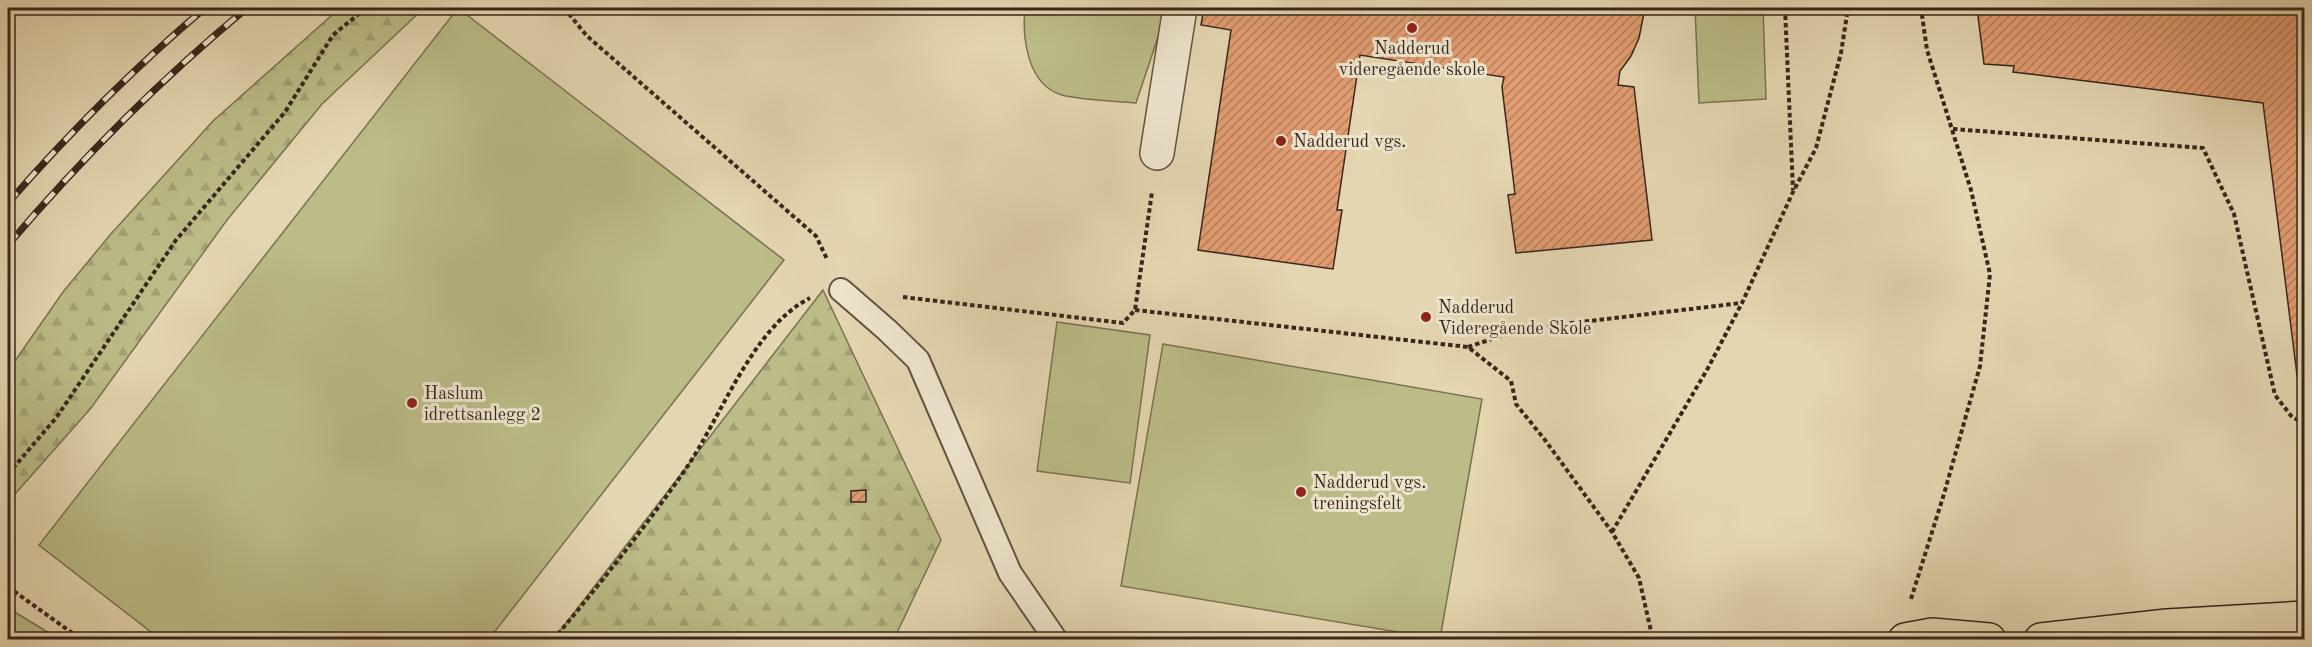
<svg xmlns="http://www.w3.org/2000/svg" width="2312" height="647" viewBox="0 0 2312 647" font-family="'Old Standard TT',serif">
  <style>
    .green { fill: #bbbc87; stroke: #7a7152; stroke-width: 1.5 }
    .forest { fill: url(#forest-firs); stroke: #7a7152; stroke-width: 1.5 }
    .building { fill: url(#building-hatch); stroke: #38261d; stroke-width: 1.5 }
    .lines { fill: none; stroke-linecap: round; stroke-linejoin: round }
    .service-casing { stroke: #635242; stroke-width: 26 }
    .minor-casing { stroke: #635242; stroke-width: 36 }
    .primary-casing { stroke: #38261d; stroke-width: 36 }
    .path { stroke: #38261d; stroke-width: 4; stroke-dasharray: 4.5 3; stroke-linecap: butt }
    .service { stroke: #ede4cc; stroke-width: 22 }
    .minor { stroke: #ede4cc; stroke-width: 33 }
    .primary { stroke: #e4d6b1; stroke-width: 33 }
    .rail-casing { stroke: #38261d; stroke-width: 7 }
    .rail { stroke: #ede4cc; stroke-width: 4.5; stroke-dasharray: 14; stroke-linecap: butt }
    .poi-dot { fill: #8f2418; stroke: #ede4cc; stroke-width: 2 }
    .labels { text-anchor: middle; stroke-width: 6; stroke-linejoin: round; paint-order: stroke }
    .poi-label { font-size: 18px; fill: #38261d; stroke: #ede4cc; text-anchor: start }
  </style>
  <defs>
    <pattern id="forest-firs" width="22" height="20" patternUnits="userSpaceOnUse" patternTransform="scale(1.5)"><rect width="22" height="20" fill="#bbbc87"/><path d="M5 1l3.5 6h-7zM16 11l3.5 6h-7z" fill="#a2a174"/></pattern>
    <pattern id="building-hatch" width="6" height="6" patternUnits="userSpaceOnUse" patternTransform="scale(1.5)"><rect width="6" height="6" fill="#e19c71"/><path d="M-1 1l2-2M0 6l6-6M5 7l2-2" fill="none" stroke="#b77f5c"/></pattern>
  </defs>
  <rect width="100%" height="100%" fill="#e4d6b1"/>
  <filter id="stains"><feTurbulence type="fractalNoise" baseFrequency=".00333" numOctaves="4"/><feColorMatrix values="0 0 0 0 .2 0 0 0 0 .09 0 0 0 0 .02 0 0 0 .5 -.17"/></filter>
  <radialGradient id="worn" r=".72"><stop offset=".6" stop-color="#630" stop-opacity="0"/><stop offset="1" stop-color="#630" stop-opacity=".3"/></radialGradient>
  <g class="green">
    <path d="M 458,8 L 784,260 L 489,639 L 160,639 L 39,545 Z"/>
    <path d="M 1025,8 L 1165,8 L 1163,22 L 1136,103 C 1115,101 1080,100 1062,95 C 1027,85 1022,37 1025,8 Z"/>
    <path d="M 1695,8 L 1763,8 L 1766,99 L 1699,103 Z"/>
    <path d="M 1057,322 L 1150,335 L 1130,483 L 1037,471 Z"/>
    <path d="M 1163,344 L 1482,399 L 1440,639 L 1121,586 Z"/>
    <path d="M 8,608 L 59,639 L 8,639 Z"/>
  </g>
  <g class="forest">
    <path d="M 340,8 L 424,8 L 322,104 L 227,220 L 91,408 L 8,502 L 8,371 L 63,292 L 110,235 L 213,121 Z"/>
    <path d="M 823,290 L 941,540 L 894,639 L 553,640 Z"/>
  </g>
  <g class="building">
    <path d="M 1204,8 L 1645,8 L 1639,38 L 1631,56 L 1620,71 L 1618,85 L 1634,87 L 1652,240 L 1516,253 L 1508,195 L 1515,194 L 1502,87 L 1504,77 L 1360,55 L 1337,210 L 1342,210 L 1333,269 L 1198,250 L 1231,30 L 1201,25 Z"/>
    <path d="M 1977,8 L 2304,8 L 2304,383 L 2298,383 L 2263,103 L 2013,72 L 2014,66 L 1984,64 Z"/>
    <path d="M 866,490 L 866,502 L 851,502 L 851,491 Z"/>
  </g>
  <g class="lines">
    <g class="service-casing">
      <path id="service" d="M 841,290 L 887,330 L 918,360 L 1010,573 L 1056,640"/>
    </g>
    <g class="minor-casing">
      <path id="minor" d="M 1157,153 L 1180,8"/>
    </g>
    <g class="primary-casing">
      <g id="primary">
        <path d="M 1905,640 L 1932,635 L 1989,640"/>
        <path d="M 2041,640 L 2167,626 L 2304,618"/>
      </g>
    </g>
    <g class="path">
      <path d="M 564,8 L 587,36 L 816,236 L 827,259"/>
      <path d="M 1785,8 L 1793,190"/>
      <path d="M 1953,129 L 2203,148 L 2234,214 L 2275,395 L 2292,417 L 2304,423"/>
      <path d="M 903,297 L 1123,323 L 1135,310 L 1152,192"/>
      <path d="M 1135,310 L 1468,347 L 1511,381 L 1516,404 L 1545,440 L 1612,532 L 1639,578 L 1653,640"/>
      <path d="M 1468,347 L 1522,329 L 1741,303"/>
      <path d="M 8,474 L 56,418 L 176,240 L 285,112 L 333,35 L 366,8"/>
      <path d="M 1612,532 L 1708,368 L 1742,303 L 1793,192 L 1816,148 L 1841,53 L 1848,8"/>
      <path d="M 8,587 L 82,640"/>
      <path d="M 1911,599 L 1944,494 L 1980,366 L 1990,274 L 1971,190 L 1927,50 L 1921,8"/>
      <path d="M 553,640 C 599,585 644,529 685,470 C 721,418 752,327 810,298"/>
    </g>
    <use href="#service" class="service"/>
    <use href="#minor" class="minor"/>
    <use href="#primary" class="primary"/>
    <g class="rail-casing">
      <g id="rail">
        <path d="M 8,203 C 69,133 134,68 205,8"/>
        <path d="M 8,245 C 81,159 160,80 247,8"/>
      </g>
    </g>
    <use href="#rail" class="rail"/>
  </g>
  <g class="poi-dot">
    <circle cx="1412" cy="28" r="6"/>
    <circle cx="1281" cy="141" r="6"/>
    <circle cx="1426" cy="317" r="6"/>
    <circle cx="412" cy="403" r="6"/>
    <circle cx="1301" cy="492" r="6"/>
  </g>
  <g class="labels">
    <g class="poi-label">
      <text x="1412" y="54" text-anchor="middle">Nadderud<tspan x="1412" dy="21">videregående skole</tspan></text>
      <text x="1293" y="147">Nadderud vgs.</text>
      <text x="1438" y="313">Nadderud<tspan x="1438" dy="21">Videregående Skole</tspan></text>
      <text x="424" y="399">Haslum<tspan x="424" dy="21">idrettsanlegg 2</tspan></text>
      <text x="1313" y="488">Nadderud vgs.<tspan x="1313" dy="21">treningsfelt</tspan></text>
    </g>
  </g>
  <rect width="2312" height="647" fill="none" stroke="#e4d6b1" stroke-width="30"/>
  <rect x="9" y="9" width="2294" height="629" fill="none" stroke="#38261d" stroke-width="3"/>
  <rect x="15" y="15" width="2282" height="617" fill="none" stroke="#38261d" stroke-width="1.5"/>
  <rect width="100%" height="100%" filter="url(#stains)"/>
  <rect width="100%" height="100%" fill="url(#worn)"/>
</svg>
